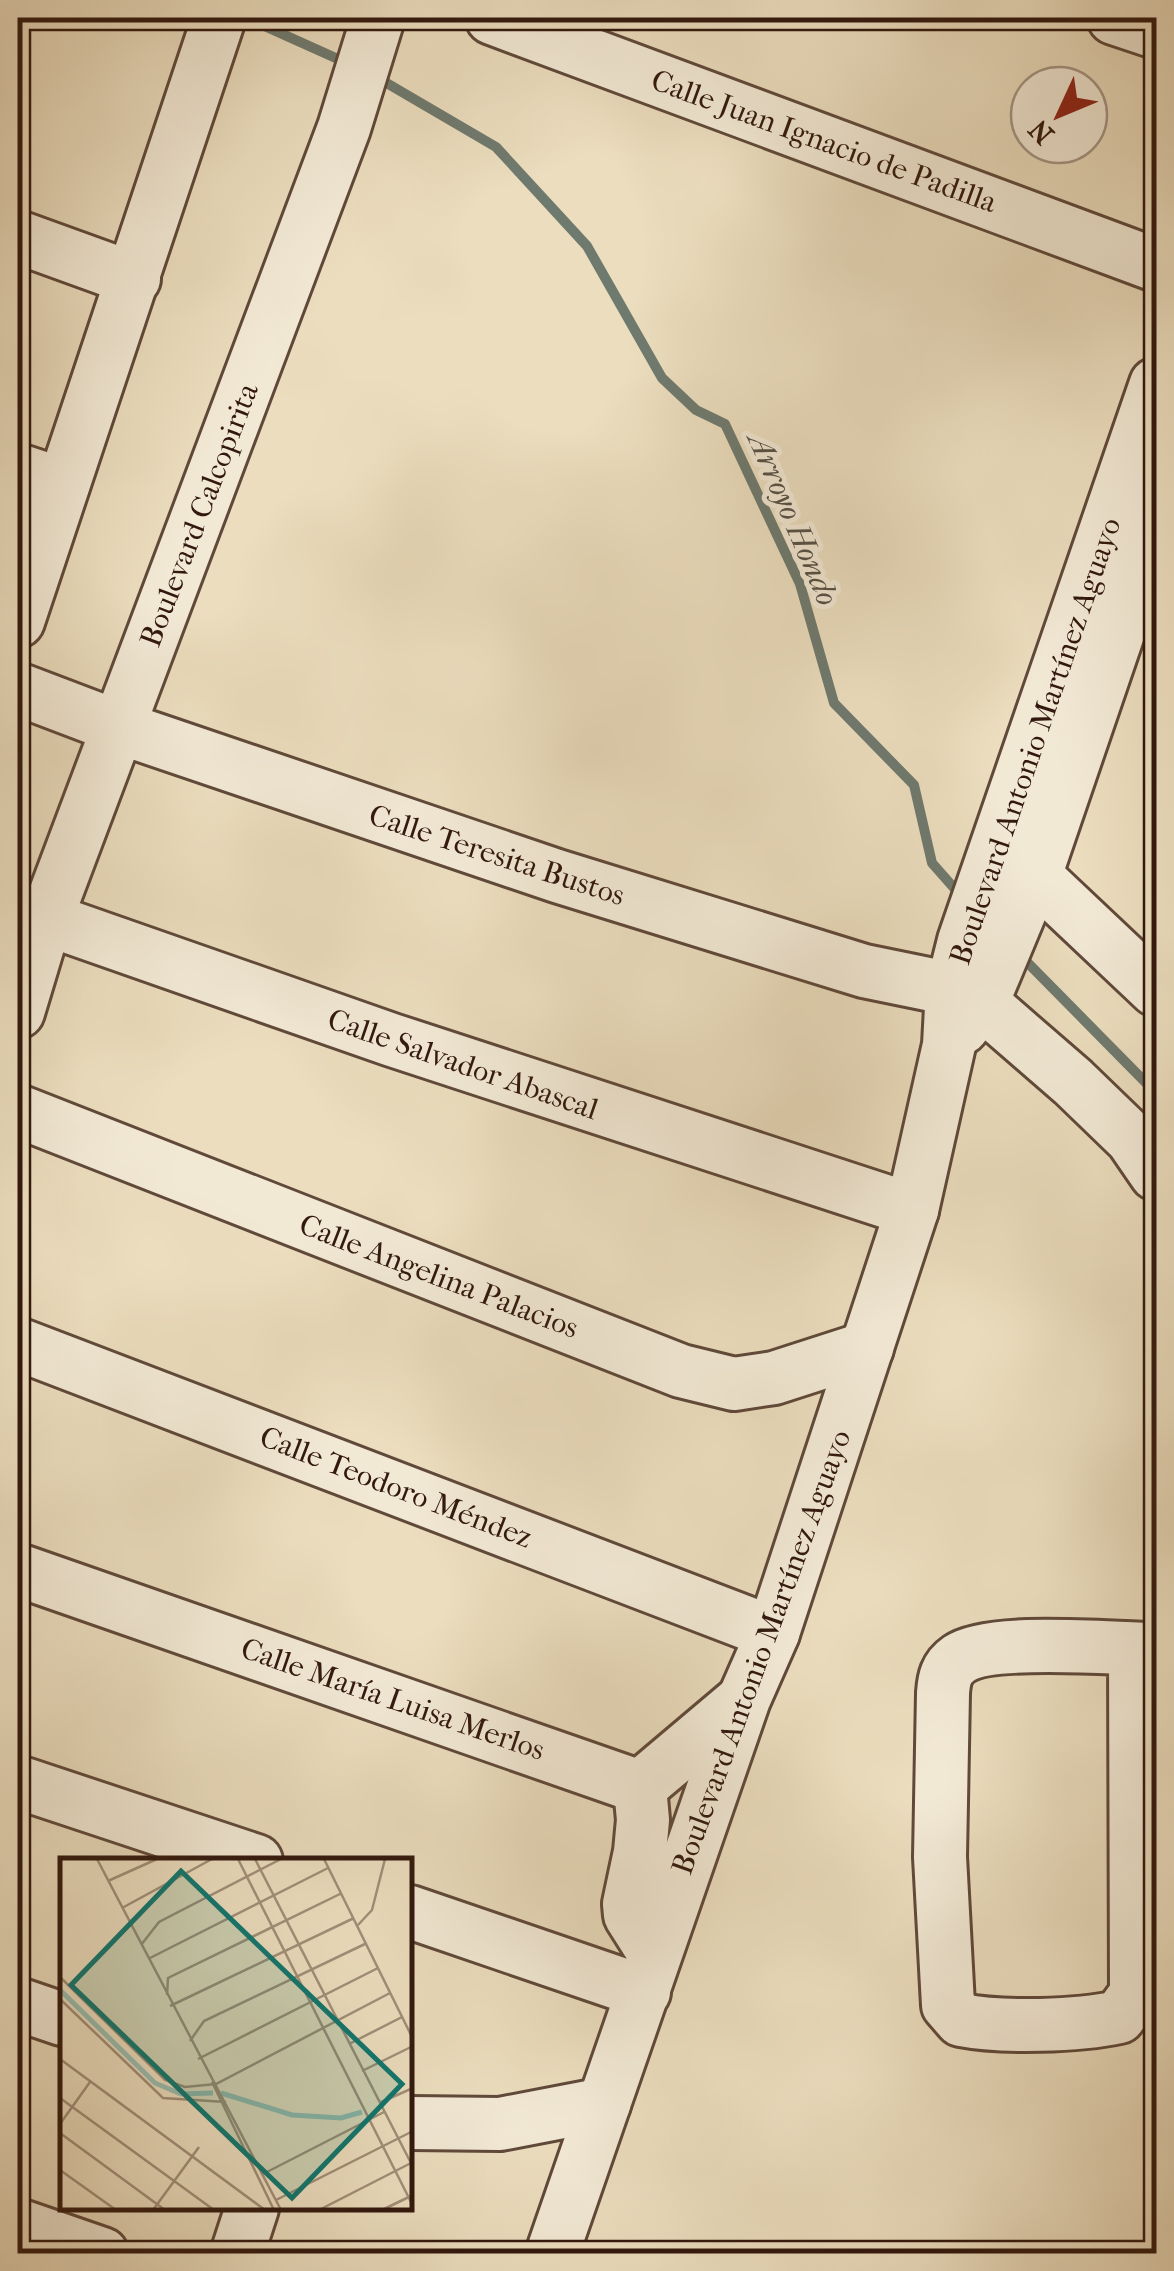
<svg xmlns="http://www.w3.org/2000/svg" width="1174" height="2271" viewBox="0 0 1174 2271" font-family="'IM FELL French Canon',serif">
  <style>
    .lines { fill: none; stroke-linecap: round; stroke-linejoin: round }
    .stream { stroke: #6f7a6f; stroke-width: 10 }
    .minor-casing { stroke: #60493a; stroke-width: 58 }
    .minor { stroke: #f2e9d5; stroke-width: 52 }
    .labels { text-anchor: middle; stroke-width: 10; stroke-linejoin: round; paint-order: stroke }
    .street-label { font-size: 30px; fill: #32180e; stroke: #f2e9d5 }
    .water-label { font-size: 32px; font-style: italic; fill: #565146; stroke: #f2e9d5 }
    .inset-river { fill: none; stroke: #98bcaf; stroke-width: 5 }
    .inset-road { fill: none; stroke: #a18e78; stroke-width: 2.5 }
    .view { fill: #0f766e; fill-opacity: 0.15; stroke: #0f766e; stroke-width: 5 }
    .inset-edge { fill: none; stroke: #32180e; stroke-width: 5 }
  </style>
  <rect width="100%" height="100%" fill="#ebddbe"/>
  <filter id="stains"><feTurbulence type="fractalNoise" baseFrequency=".002" numOctaves="4"/><feColorMatrix values="0 0 0 0 .2 0 0 0 0 .09 0 0 0 0 .02 0 0 0 .5 -.17"/></filter>
  <radialGradient id="worn" r=".72"><stop offset=".6" stop-color="#630" stop-opacity="0"/><stop offset="1" stop-color="#630" stop-opacity=".3"/></radialGradient>
  <g class="lines">
    <g class="stream">
      <path d="M 247,18 L 349,64"/>
      <path d="M 378,78 L 496,147 L 587,246 L 662,378 L 696,410 L 725,424 L 800,584 L 834,703 L 914,785 L 932,863 L 962,897"/>
      <path d="M 1020,955 L 1156,1093"/>
    </g>
    <g class="minor-casing">
      <g id="minor">
        <path d="M 492,18 L 1156,265"/>
        <path d="M 1114,18 L 1156,32"/>
        <path d="M 18,237 L 134,279"/>
        <path d="M 18,470 L 63,485"/>
        <path d="M 18,621 L 219,18"/>
        <path d="M 18,689 L 118,727 L 557,876 L 864,971 L 952,989 L 982,1003 L 1073,1082 L 1132,1139 L 1156,1174"/>
        <path d="M 1012,854 L 1156,990"/>
        <path d="M 18,909 L 392,1040 L 912,1210"/>
        <path d="M 18,1012 L 46,919 L 344,128 L 378,18"/>
        <path d="M 962,1028 L 982,1003 L 1036,873 L 1156,522"/>
        <path d="M 18,1111 L 681,1371 L 734,1384 L 774,1378 L 867,1348"/>
        <path d="M 18,1344 L 773,1633"/>
        <path d="M 18,1570 L 640,1787 L 743,1700"/>
        <path d="M 1135,1649 L 1136,1994 L 1119,2017 C 1078,2026 1002,2028 961,2020 L 948,2005 L 940,1857 L 943,1693 C 944,1679 946,1668 959,1659 C 990,1637 1114,1649 1156,1649"/>
        <path d="M 18,1782 L 256,1861"/>
        <path d="M 640,1787 L 643,1820 L 640,1852 L 629,1904 L 630,1915 L 654,1953"/>
        <path d="M 410,1912 L 644,1992"/>
        <path d="M 18,2004 L 62,2019"/>
        <path d="M 410,2123 L 500,2124 L 604,2104"/>
        <path d="M 18,2225 L 102,2254"/>
        <path d="M 237,2254 L 252,2208"/>
        <path d="M 552,2254 L 744,1699 L 773,1633 L 912,1210 L 949,1045 L 952,989 L 964,941 L 1156,384"/>
      </g>
    </g>
    <use href="#minor" class="minor"/>
  </g>
  <g class="labels">
    <g class="street-label">
      <text transform="translate(824 141) rotate(20)" y="10">Calle Juan Ignacio de Padilla</text>
      <text transform="translate(199 515) rotate(-69)" y="10">Boulevard Calcopirita</text>
      <text transform="translate(1035 741) rotate(-71)" y="10">Boulevard Antonio Martínez Aguayo</text>
      <text transform="translate(497 855) rotate(18)" y="10">Calle Teresita Bustos</text>
      <text transform="translate(463 1064) rotate(19)" y="10">Calle Salvador Abascal</text>
      <text transform="translate(439 1276) rotate(21)" y="10">Calle Angelina Palacios</text>
      <text transform="translate(396 1487) rotate(21)" y="10">Calle Teodoro Méndez</text>
      <text transform="translate(761 1652) rotate(-70)" y="10">Boulevard Antonio Martínez Aguayo</text>
      <text transform="translate(393 1699) rotate(19)" y="10">Calle María Luisa Merlos</text>
    </g>
    <g class="water-label">
      <text transform="translate(794 519) rotate(67)" y="11">Arroyo Hondo</text>
    </g>
  </g>
  <g transform="translate(60 1858)">
    <rect width="352" height="352" fill="#ebddbe"/>
    <path class="inset-river" d="M 0,132 L 95,225 L 121,236 L 153,235M 161,235 L 232,257 L 281,260 L 302,254"/>
    <path class="inset-road" d="M 37,1 L 221,352M 178,1 L 353,348M 195,1 L 353,309M 264,1 L 353,181M 48,23 L 97,1M 62,50 L 152,1M 298,67 L 312,52 L 325,1M 81,87 L 99,64 L 221,1M 88,101 L 268,10M 0,119 L 105,222 L 125,229 L 156,226 L 330,135M 107,137 L 108,120 L 282,35M 0,141 L 103,240 L 166,244M 110,148 L 294,60M 130,183 L 144,163 L 307,85M 289,186 L 342,159M 0,201 L 205,352M 138,201 L 318,110M 302,213 L 353,188M 152,224 L 214,352M 0,240 L 154,352M 319,245 L 353,230M 0,266 L 30,224M 0,275 L 105,352M 0,312 L 56,352M 203,316 L 324,254M 216,342 L 353,273M 93,352 L 139,289M 259,352 L 353,304M 322,352 L 353,337"/>
    <path class="view" d="M 121,13 L 342,226 L 232,340 L 11,127 Z"/>
    <rect width="352" height="352" class="inset-edge"/>
  </g>
  <rect width="1174" height="2271" fill="none" stroke="#ebddbe" stroke-width="60"/>
  <rect x="20" y="20" width="1134" height="2231" fill="none" stroke="#32180e" stroke-width="5"/>
  <rect x="30" y="30" width="1114" height="2211" fill="none" stroke="#32180e" stroke-width="2.5"/>
  <g transform="translate(1059 115) rotate(226)"><circle r="48" fill="#f2e9d5" stroke="#a59585" stroke-width="2.5"/>
  <path d="M0-8L18 38L0 25L-18 38Z" fill="#8f2418"/>
  <text y="-15" font-size="28" font-weight="bold" text-anchor="middle" fill="#32180e">N</text>
  </g>
  <rect width="100%" height="100%" filter="url(#stains)"/>
  <rect width="100%" height="100%" fill="url(#worn)"/>
</svg>
